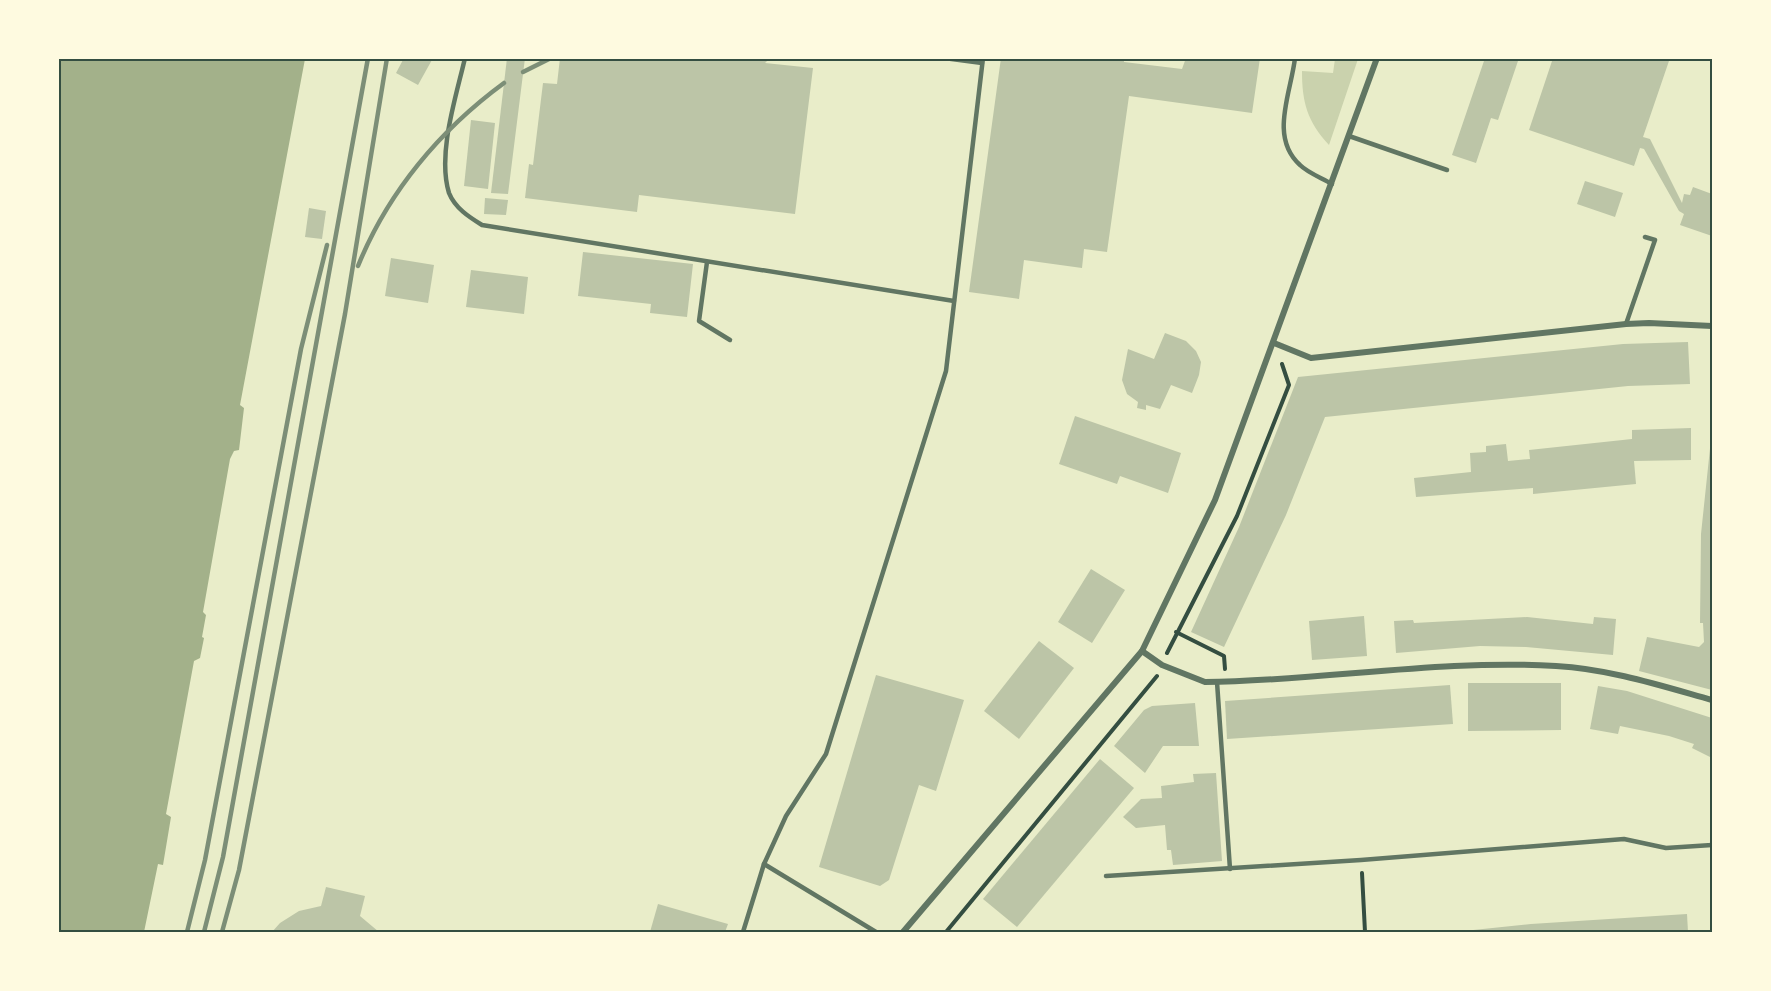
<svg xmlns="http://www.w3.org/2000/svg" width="1771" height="991" viewBox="0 0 1771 991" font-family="'PT Sans',sans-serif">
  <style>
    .green { fill: #cad2ad }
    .water { fill: #a3b18a }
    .building { fill: #bcc5a7 }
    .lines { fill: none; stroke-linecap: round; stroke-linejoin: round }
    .path { stroke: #344e41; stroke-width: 4 }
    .service { stroke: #617663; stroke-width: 4.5 }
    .minor { stroke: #617663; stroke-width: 6 }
    .rail { stroke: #7c8e77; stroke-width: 4.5 }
    .neatline { fill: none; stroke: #344e41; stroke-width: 2 }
  </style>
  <rect width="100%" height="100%" fill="#e9edc9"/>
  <path class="green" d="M 1335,59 L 1358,59 L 1329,145 C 1307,121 1302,102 1302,71 L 1333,73 Z"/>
  <path class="water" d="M 58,59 L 305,59 L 240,405 L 244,408 L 239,450 L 234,451 L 230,459 L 203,612 L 206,615 L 202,637 L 204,638 L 200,658 L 194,661 L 166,814 L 171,817 L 163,865 L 158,864 L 144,932 L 59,932 Z"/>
  <g class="building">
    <path d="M 404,58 L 433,58 L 418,85 L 396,73 Z"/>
    <path d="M 507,58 L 525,58 L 508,194 L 491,193 Z"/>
    <path d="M 560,58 L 770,58 L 765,63 L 813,68 L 795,214 L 639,195 L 637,212 L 525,198 L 529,164 L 533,165 L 543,83 L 557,84 Z"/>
    <path d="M 1001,58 L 1124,58 L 1124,62 L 1182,69 L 1186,58 L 1260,58 L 1252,113 L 1129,96 L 1107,252 L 1084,249 L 1082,268 L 1024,260 L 1019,299 L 969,292 Z"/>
    <path d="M 1485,58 L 1519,58 L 1498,120 L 1491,118 L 1476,163 L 1452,155 Z"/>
    <path d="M 1553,58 L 1670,58 L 1643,137 L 1650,139 L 1682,203 L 1684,194 L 1690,195 L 1693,187 L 1712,194 L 1712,236 L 1680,225 L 1684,214 L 1679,211 L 1644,149 L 1640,148 L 1634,166 L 1529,130 Z"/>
    <path d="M 471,120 L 495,123 L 488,189 L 464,186 Z"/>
    <path d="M 1585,181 L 1623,193 L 1615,217 L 1577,204 Z"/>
    <path d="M 485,198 L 508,200 L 506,215 L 484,214 Z"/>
    <path d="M 309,208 L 326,211 L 322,239 L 305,237 Z"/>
    <path d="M 583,252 L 693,264 L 687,317 L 650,313 L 651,304 L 578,296 Z"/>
    <path d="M 391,258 L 434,265 L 428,303 L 385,296 Z"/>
    <path d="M 471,270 L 528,277 L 524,314 L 466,307 Z"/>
    <path d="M 1165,333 L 1186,341 L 1196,351 L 1201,362 L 1199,375 L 1192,393 L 1171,385 L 1160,409 L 1146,405 L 1146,410 L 1137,408 L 1138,402 L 1127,394 L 1122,380 L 1128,349 L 1154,359 Z"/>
    <path d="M 1688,342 L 1690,384 L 1628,386 L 1325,417 L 1286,515 L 1224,647 L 1191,632 L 1239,527 L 1298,377 L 1623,344 Z"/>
    <path d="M 1075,416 L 1181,453 L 1168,493 L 1120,476 L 1117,484 L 1059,464 Z"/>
    <path d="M 1691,428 L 1691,460 L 1634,461 L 1636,484 L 1533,494 L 1533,488 L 1416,497 L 1414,478 L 1471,472 L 1470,453 L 1486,452 L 1486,446 L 1506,444 L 1508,461 L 1530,459 L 1529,450 L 1632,439 L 1632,430 Z"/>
    <path d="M 1711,439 L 1712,439 L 1712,690 L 1639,671 L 1647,637 L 1699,647 L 1704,642 L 1703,623 L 1700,623 L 1701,534 Z"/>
    <path d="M 1091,569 L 1125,590 L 1092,643 L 1058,622 Z"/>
    <path d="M 1364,616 L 1367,656 L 1312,660 L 1309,621 Z"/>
    <path d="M 1527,617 L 1593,624 L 1594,617 L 1616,619 L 1613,655 L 1526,647 L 1480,646 L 1396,653 L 1394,621 L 1413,620 L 1414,623 Z"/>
    <path d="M 1039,641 L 1074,668 L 1019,739 L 984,711 Z"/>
    <path d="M 876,675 L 964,700 L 936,791 L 919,785 L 889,880 L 880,886 L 819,867 Z"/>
    <path d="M 1468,683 L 1561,683 L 1561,730 L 1468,731 Z"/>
    <path d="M 1450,685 L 1453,724 L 1227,739 L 1225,701 Z"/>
    <path d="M 1598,686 L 1627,691 L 1712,718 L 1712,758 L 1692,748 L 1694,744 L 1669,736 L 1620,726 L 1618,734 L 1590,729 Z"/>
    <path d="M 1195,703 L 1199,746 L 1163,746 L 1145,773 L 1114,746 L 1144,710 L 1152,706 Z"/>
    <path d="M 1100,759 L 1134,788 L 1017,927 L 983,899 Z"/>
    <path d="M 1216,773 L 1222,861 L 1173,865 L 1171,850 L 1167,850 L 1165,825 L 1136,828 L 1123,817 L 1141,799 L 1162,798 L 1161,786 L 1194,782 L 1193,774 Z"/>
    <path d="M 326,887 L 365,896 L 360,916 L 379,932 L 272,932 L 280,923 L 299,911 L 321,906 Z"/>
    <path d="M 658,904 L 728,924 L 725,932 L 650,932 Z"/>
    <path d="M 1687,914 L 1688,932 L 1454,932 L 1531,924 Z"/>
  </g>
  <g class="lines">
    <g class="path">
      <path d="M 1176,632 L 1224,656 L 1225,669"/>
      <path d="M 1167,653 L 1237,516 L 1289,385 L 1282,364"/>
      <path d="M 1362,873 L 1365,932"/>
      <path d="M 946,932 L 1157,676"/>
    </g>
    <g class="service">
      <path d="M 465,58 C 456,97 437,154 449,193 C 455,208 469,217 482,225 L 954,301"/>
      <path d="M 944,58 L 982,63"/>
      <path d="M 1295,58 C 1291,93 1269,137 1300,165 C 1308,173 1322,178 1332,184"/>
      <path d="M 1349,136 L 1447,170"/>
      <path d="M 707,262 L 699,321 L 730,340"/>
      <path d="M 1626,324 L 1655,240 L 1645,237"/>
      <path d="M 1217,682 L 1230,869"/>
      <path d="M 764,864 L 876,932"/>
      <path d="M 1106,876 L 1361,860 L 1624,839 L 1666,848 L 1712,845"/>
      <path d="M 743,932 L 764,864 L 786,816 L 826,754 L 946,371 L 983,58"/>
    </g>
    <g class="minor">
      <path d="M 1274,343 L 1311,358 L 1626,324 L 1649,323 L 1712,326"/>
      <path d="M 1142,651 L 1162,665 L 1205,682 C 1322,681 1439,659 1556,666 C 1610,669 1662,686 1712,700"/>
      <path d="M 903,932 L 1142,651 L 1215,500 L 1377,58"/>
    </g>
    <g class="rail">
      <path d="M 523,72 L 551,58"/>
      <path d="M 358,266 C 388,192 440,130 504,83"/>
      <path d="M 187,932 L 205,860 L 301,349 L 327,245"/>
      <path d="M 204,932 L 223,857 L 368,58"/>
      <path d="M 222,932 L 239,870 L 345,314 L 387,58"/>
    </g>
  </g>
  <rect width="1771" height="991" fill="none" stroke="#fefae0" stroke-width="120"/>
  <rect x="60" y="60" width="1651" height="871" class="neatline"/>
</svg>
